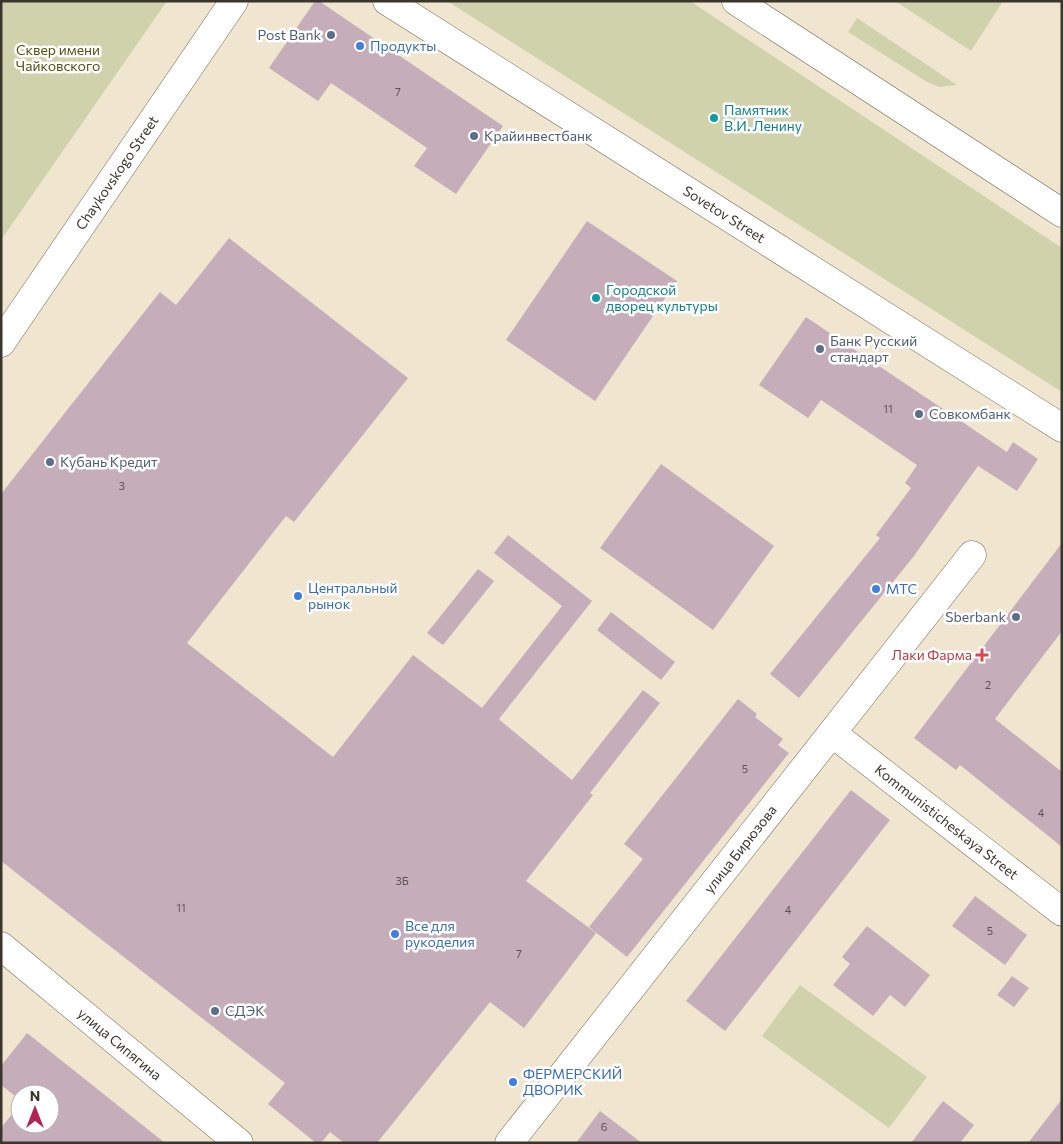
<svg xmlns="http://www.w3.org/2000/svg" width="1063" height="1144" viewBox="0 0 1063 1144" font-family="Commissioner,sans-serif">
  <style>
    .green { fill: #d0d2ac }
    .building { fill: #c5aeba }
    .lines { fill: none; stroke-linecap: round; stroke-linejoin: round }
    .minor-casing { stroke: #746b57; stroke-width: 29 }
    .minor { stroke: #fff; stroke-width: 28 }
    .service-dot { fill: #5c6f8a; stroke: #fff; stroke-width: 2 }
    .shop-dot { fill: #3f7fe0; stroke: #fff; stroke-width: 2 }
    .culture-dot { fill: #0f9aa8; stroke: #fff; stroke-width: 2 }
    .health-dot { fill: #e0444e; stroke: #fff; stroke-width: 2 }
    .labels { text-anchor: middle; stroke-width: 5; stroke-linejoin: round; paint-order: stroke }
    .number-label { font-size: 11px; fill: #5d5450 }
    .service-label { font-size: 14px; fill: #4e5e75; stroke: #fff; text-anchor: start }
    .shop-label { font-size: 14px; fill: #366cbe; stroke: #fff; text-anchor: start }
    .park-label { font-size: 14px; fill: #535414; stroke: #fff }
    .culture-label { font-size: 14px; fill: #0d838f; stroke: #fff; text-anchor: start }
    .street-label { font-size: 14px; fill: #3a362d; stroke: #fff }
    .health-label { font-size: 14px; fill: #be3a42; stroke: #fff; text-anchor: end }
  </style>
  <rect width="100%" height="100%" fill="#f0e6d0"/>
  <g class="green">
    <path d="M 1,1 L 167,1 L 1,240 Z"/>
    <path d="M 447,1 L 690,1 L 1062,248 L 1062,392 Z"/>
    <path d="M 895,1 L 1003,1 L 971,51 Z"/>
    <path d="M 857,18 L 957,85 L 939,87 L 927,82 L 848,32 Z"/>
    <path d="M 800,985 L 927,1077 L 889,1128 L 762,1036 Z"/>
  </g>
  <g class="building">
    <path d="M 315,1 L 319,1 L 503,126 L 456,194 L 414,166 L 427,148 L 331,83 L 318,101 L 269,68 Z"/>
    <path d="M 587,221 L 677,281 L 595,401 L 506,340 Z"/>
    <path d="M 229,238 L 408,378 L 294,522 L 286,516 L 187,643 L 333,757 L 413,655 L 482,708 L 562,606 L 494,553 L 508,535 L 592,601 L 499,719 L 501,721 L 572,780 L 643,690 L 660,703 L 590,793 L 593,795 L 526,881 L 596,933 L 524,1028 L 490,1002 L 377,1143 L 344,1143 L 330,1132 L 321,1143 L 316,1143 L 268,1104 L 285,1083 L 1,861 L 1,494 L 160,292 L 176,305 Z"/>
    <path d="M 806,317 L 1007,452 L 1013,442 L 1038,459 L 1017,491 L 978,466 L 914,556 L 799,698 L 770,674 L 880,538 L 876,535 L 911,488 L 905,483 L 917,465 L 821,400 L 808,418 L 759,385 Z"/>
    <path d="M 661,464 L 774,546 L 713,630 L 600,548 Z"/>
    <path d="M 1062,543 L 1062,631 L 995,719 L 1062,772 L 1062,847 L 960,765 L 956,770 L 914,738 Z"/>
    <path d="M 478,569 L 494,581 L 443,645 L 427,633 Z"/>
    <path d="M 611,612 L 675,662 L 661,680 L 597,630 Z"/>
    <path d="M 738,699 L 757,714 L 755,717 L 783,739 L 778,745 L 789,753 L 627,957 L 589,927 L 643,859 L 624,844 Z"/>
    <path d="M 851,790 L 890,820 L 725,1031 L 686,1001 Z"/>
    <path d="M 975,896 L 1027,935 L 1005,965 L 952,926 Z"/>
    <path d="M 867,926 L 930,975 L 905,1007 L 890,995 L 873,1016 L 833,985 L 850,964 L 842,957 Z"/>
    <path d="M 1012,976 L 1029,988 L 1014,1007 L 997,995 Z"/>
    <path d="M 27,1033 L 165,1143 L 1,1143 L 1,1128 L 20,1104 L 20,1124 L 50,1124 L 50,1094 L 20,1094 L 20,1100 L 1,1085 L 1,1066 Z"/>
    <path d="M 1062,1099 L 1062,1143 L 1028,1143 Z"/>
    <path d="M 943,1101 L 974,1125 L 960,1143 L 911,1143 Z"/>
    <path d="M 600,1111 L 642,1143 L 576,1143 Z"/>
  </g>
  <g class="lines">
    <g class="minor-casing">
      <g id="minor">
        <path id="s1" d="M 387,1 L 1062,428"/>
        <path d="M 736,1 L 1062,213"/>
        <path id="s2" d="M 1,343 L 234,1"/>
        <path id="s3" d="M 832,733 L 1062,912"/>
        <path id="s4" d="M 1,946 L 239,1143"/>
        <path id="s5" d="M 509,1143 L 972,555"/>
      </g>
    </g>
    <use href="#minor" class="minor"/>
  </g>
  <g class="service-dot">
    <circle cx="331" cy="35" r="5"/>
    <circle cx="474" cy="136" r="5"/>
    <circle cx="820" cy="349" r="5"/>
    <circle cx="919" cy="414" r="5"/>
    <circle cx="50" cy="462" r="5"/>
    <circle cx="1016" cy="617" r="5"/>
    <circle cx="215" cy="1011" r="5"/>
  </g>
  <g class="shop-dot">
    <circle cx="360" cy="46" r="5"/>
    <circle cx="876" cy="589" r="5"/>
    <circle cx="298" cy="596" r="5"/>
    <circle cx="395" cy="934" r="5"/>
    <circle cx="513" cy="1082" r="5"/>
  </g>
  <g class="culture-dot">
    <circle cx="714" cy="118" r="5"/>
    <circle cx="596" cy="298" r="5"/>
  </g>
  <path class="health-dot" d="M979.5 647.5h5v5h5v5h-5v5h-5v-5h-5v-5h5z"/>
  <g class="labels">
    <g class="number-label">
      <text x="398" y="96">7</text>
      <text x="888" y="413">11</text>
      <text x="122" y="490">3</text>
      <text x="988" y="689">2</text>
      <text x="745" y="773">5</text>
      <text x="1041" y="817">4</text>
      <text x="402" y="885">3Б</text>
      <text x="181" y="912">11</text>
      <text x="788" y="914">4</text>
      <text x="990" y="935">5</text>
      <text x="519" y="958">7</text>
      <text x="604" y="1131">6</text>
    </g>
    <g class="service-label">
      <text x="321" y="40" text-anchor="end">Post Bank</text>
      <text x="484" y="141">Крайинвестбанк</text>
      <text x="830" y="346">Банк Русский<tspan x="830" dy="16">стандарт</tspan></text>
      <text x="929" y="419">Совкомбанк</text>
      <text x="60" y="467">Кубань Кредит</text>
      <text x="1006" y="622" text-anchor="end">Sberbank</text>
      <text x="225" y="1016">СДЭК</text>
    </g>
    <g class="shop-label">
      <text x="370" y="51">Продукты</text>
      <text x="308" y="593">Центральный<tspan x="308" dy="16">рынок</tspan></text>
      <text x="886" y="594">МТС</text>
      <text x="405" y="931">Все для<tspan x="405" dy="16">рукоделия</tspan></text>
      <text x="523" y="1079">ФЕРМЕРСКИЙ<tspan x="523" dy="16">ДВОРИК</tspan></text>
    </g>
    <g class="park-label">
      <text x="58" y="55">Сквер имени<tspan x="58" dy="16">Чайковского</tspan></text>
    </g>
    <g class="culture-label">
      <text x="724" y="115">Памятник<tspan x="724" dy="16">В.И. Ленину</tspan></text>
      <text x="606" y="295">Городской<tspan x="606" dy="16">дворец культуры</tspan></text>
    </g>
    <g class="street-label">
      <text dy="5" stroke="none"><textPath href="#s2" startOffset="206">Chaykovskogo Street</textPath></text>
      <text dy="5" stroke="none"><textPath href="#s1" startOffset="399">Sovetov Street</textPath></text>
      <text dy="5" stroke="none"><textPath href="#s3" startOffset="145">Kommunisticheskaya Street</textPath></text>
      <text dy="5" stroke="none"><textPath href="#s5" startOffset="374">улица Бирюзова</textPath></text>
      <text dy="5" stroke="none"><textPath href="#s4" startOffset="154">улица Сипягина</textPath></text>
    </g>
    <g class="health-label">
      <text x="972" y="660">Лаки Фарма</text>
    </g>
  </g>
  <rect width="1063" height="1144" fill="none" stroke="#3a362d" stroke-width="5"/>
  <g transform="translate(35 1109)"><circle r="24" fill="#ffffff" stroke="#b0afab"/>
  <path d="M0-4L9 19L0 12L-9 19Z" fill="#b32455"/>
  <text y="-8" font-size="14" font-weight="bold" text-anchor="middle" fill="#3a362d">N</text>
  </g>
</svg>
